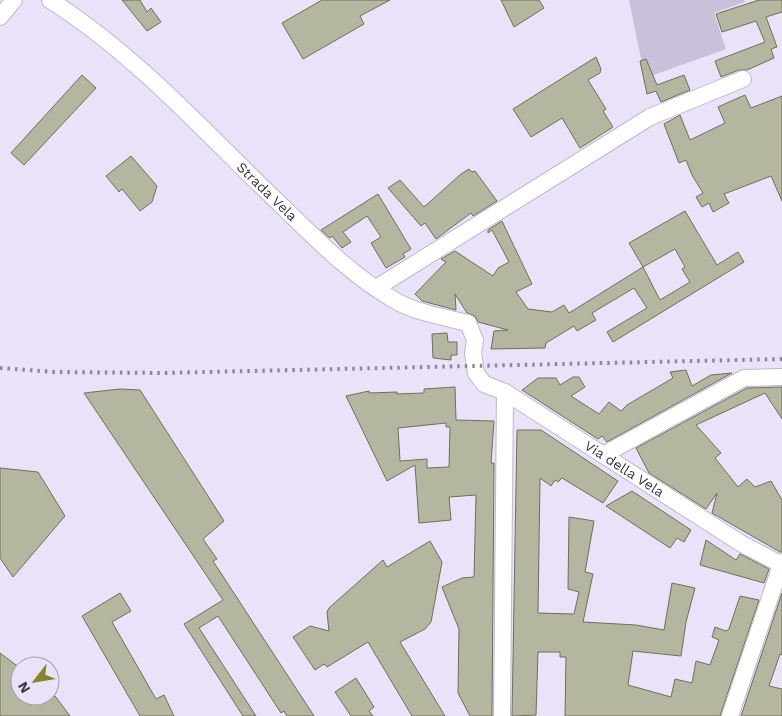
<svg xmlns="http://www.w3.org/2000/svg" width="782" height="716" viewBox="0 0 782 716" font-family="'Work Sans',sans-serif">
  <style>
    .green { fill: #c8c1d9 }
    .building { fill: #b5b69f; stroke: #6f6f5a; fill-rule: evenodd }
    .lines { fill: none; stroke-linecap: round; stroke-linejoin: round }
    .minor-casing { stroke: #beb8ce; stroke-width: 18 }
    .minor { stroke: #fff; stroke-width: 16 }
    .rail { stroke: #8e8999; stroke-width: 4; stroke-dasharray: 2.5 5; stroke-linecap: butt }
    .labels { text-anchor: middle; stroke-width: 5; stroke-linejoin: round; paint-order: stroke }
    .street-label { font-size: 14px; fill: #3a3740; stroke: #e9e2f9 }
  </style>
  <rect width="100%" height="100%" fill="#e9e2f9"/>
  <path class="green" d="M 629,0 L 744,0 L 745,2 L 714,13 L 726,49 L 645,78 Z"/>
  <g class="building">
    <path d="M 122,0 L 140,0 L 147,12 L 151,8 L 161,22 L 147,31 Z"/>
    <path d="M 322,0 L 390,0 L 360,16 L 364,24 L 303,59 L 282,23 Z"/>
    <path d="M 501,0 L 539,0 L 544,8 L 514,27 Z"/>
    <path d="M 759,0 L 782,0 L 782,12 L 766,17 L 777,47 L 771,49 L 774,58 L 747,70 L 739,70 L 721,77 L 715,61 L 765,42 L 756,21 L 722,32 L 716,14 Z"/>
    <path d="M 596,57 L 601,69 L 600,73 L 588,80 L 606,109 L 603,111 L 613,127 L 580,148 L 562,118 L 531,137 L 513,109 Z"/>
    <path d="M 646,59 L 657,85 L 684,75 L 690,90 L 661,102 L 656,91 L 647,94 L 640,61 Z"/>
    <path d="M 82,75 L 96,88 L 24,165 L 11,153 Z"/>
    <path d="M 745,95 L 751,108 L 782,96 L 782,201 L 771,176 L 724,194 L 729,203 L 713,212 L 709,203 L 702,207 L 696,197 L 703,193 L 692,175 L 686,160 L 679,163 L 664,124 L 680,115 L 690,140 L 725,123 L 718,107 Z"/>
    <path d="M 131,156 L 157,186 L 152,202 L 140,211 L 122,189 L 119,192 L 106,176 Z"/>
    <path d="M 469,169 L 472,172 L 475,171 L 497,201 L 473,216 L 471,213 L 436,239 L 425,223 L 421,226 L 388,188 L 400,180 L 424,207 L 461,174 Z"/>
    <path d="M 378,194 L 411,249 L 403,254 L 405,257 L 386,268 L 371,243 L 381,237 L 367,216 L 343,232 L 351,242 L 342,248 L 332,236 L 330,238 L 321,230 Z"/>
    <path d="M 685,211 L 717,265 L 738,252 L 744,262 L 613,342 L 607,332 L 647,308 L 634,288 L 592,313 L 596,320 L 577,331 L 574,326 L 546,343 L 545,348 L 491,349 L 494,331 L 508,330 L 478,322 L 475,316 L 467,313 L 455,294 L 456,310 L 422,301 L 415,294 L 446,262 L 441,259 L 455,251 L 493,276 L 498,268 L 509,262 L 492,230 L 488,233 L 488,230 L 502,221 L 532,284 L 516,292 L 528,309 L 552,312 L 564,305 L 569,313 L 643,267 L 629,243 ZM 675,249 L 685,267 L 682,269 L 690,282 L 660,300 L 643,267 Z"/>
    <path d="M 447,333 L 448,342 L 457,342 L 457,355 L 451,355 L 451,360 L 433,358 L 432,334 Z"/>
    <path d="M 686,370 L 692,386 L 711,375 L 732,373 L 607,442 L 602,436 L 598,439 L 522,390 L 538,378 L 556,378 L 560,385 L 573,377 L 579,377 L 585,387 L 571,396 L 599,414 L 609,402 L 621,411 L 627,405 L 673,378 L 670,372 Z"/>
    <path d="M 455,387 L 456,420 L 494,421 L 491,463 L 494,463 L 492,716 L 470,716 L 458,693 L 459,629 L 442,587 L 462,578 L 474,577 L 476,495 L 449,497 L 451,520 L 419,523 L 415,465 L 387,481 L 346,396 L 369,391 L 369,393 L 397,392 L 397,394 L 424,393 L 424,389 ZM 446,423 L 446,427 L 450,427 L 449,467 L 427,468 L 427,459 L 400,461 L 398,428 Z"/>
    <path d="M 782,387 L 782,419 L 765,393 L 696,425 L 721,453 L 715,458 L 738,487 L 747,479 L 755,487 L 771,481 L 782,500 L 782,552 L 780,552 L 712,513 L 717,493 L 706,509 L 649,473 L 636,448 L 747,388 Z"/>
    <path d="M 120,389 L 140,390 L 224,521 L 203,539 L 217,559 L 213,561 L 314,716 L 287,716 L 284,711 L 281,713 L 218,616 L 199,628 L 256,716 L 243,716 L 184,624 L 223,600 L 84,393 Z"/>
    <path d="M 517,430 L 541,430 L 618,481 L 603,503 L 562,478 L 558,482 L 555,480 L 551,486 L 540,478 L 538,613 L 574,614 L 579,592 L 568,589 L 569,517 L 594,521 L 585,572 L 593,574 L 583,622 L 636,625 L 664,630 L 672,583 L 695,588 L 686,622 L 681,656 L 633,651 L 628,685 L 671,697 L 675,679 L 692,683 L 696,661 L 710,665 L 719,640 L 712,637 L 715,627 L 726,631 L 729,629 L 740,596 L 759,600 L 720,716 L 565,716 L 566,657 L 560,657 L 560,652 L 538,652 L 536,715 L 512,716 Z"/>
    <path d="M 0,468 L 38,472 L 65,516 L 13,577 L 0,558 Z"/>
    <path d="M 632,491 L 691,530 L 684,542 L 677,538 L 670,548 L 606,506 Z"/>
    <path d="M 706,540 L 736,560 L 740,554 L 769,569 L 764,583 L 700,565 Z"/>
    <path d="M 430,541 L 442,562 L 431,622 L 425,629 L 400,642 L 445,716 L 412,716 L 368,642 L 327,667 L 324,664 L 315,670 L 293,637 L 310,626 L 329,631 L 327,612 L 329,608 L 383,560 L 387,567 Z"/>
    <path d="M 120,593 L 131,611 L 112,622 L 156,699 L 164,695 L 174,716 L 140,716 L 82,616 Z"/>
    <path d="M 782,593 L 782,655 L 780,654 L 769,686 L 782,689 L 782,716 L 741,716 Z"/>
    <path d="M 0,653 L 20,668 L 20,696 L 55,696 L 70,716 L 0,716 Z"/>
    <path d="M 356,678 L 374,707 L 369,711 L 373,716 L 351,716 L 335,692 Z"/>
  </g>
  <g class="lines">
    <g class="minor-casing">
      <g id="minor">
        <path id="s1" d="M 50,0 C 138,56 207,135 282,206 C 317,240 353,277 396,301 C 417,313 444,317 468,323 L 475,340 L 473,353 L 476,373 L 484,384 L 505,392 L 742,544 L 782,565"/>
        <path d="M 0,17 L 14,0"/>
        <path d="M 376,288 L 650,117 L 743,79"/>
        <path d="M 603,455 L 744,378 L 782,377"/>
        <path d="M 502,716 L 505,392"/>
        <path d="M 730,716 L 782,562"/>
      </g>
    </g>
    <use href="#minor" class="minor"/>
    <path class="rail" d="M 0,368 L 55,372 L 162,373 L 782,359"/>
  </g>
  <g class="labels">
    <g class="street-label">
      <text dy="5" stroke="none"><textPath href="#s1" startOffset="290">Strada Vela</textPath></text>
      <text dy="5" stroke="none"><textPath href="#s1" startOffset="765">Via della Vela</textPath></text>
    </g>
  </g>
  <g transform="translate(35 681) rotate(239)"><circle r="24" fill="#e9e2f9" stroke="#a39eaf"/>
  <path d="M0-4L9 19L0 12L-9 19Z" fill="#86842e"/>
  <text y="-8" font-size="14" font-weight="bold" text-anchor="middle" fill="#3a3740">N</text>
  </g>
</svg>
